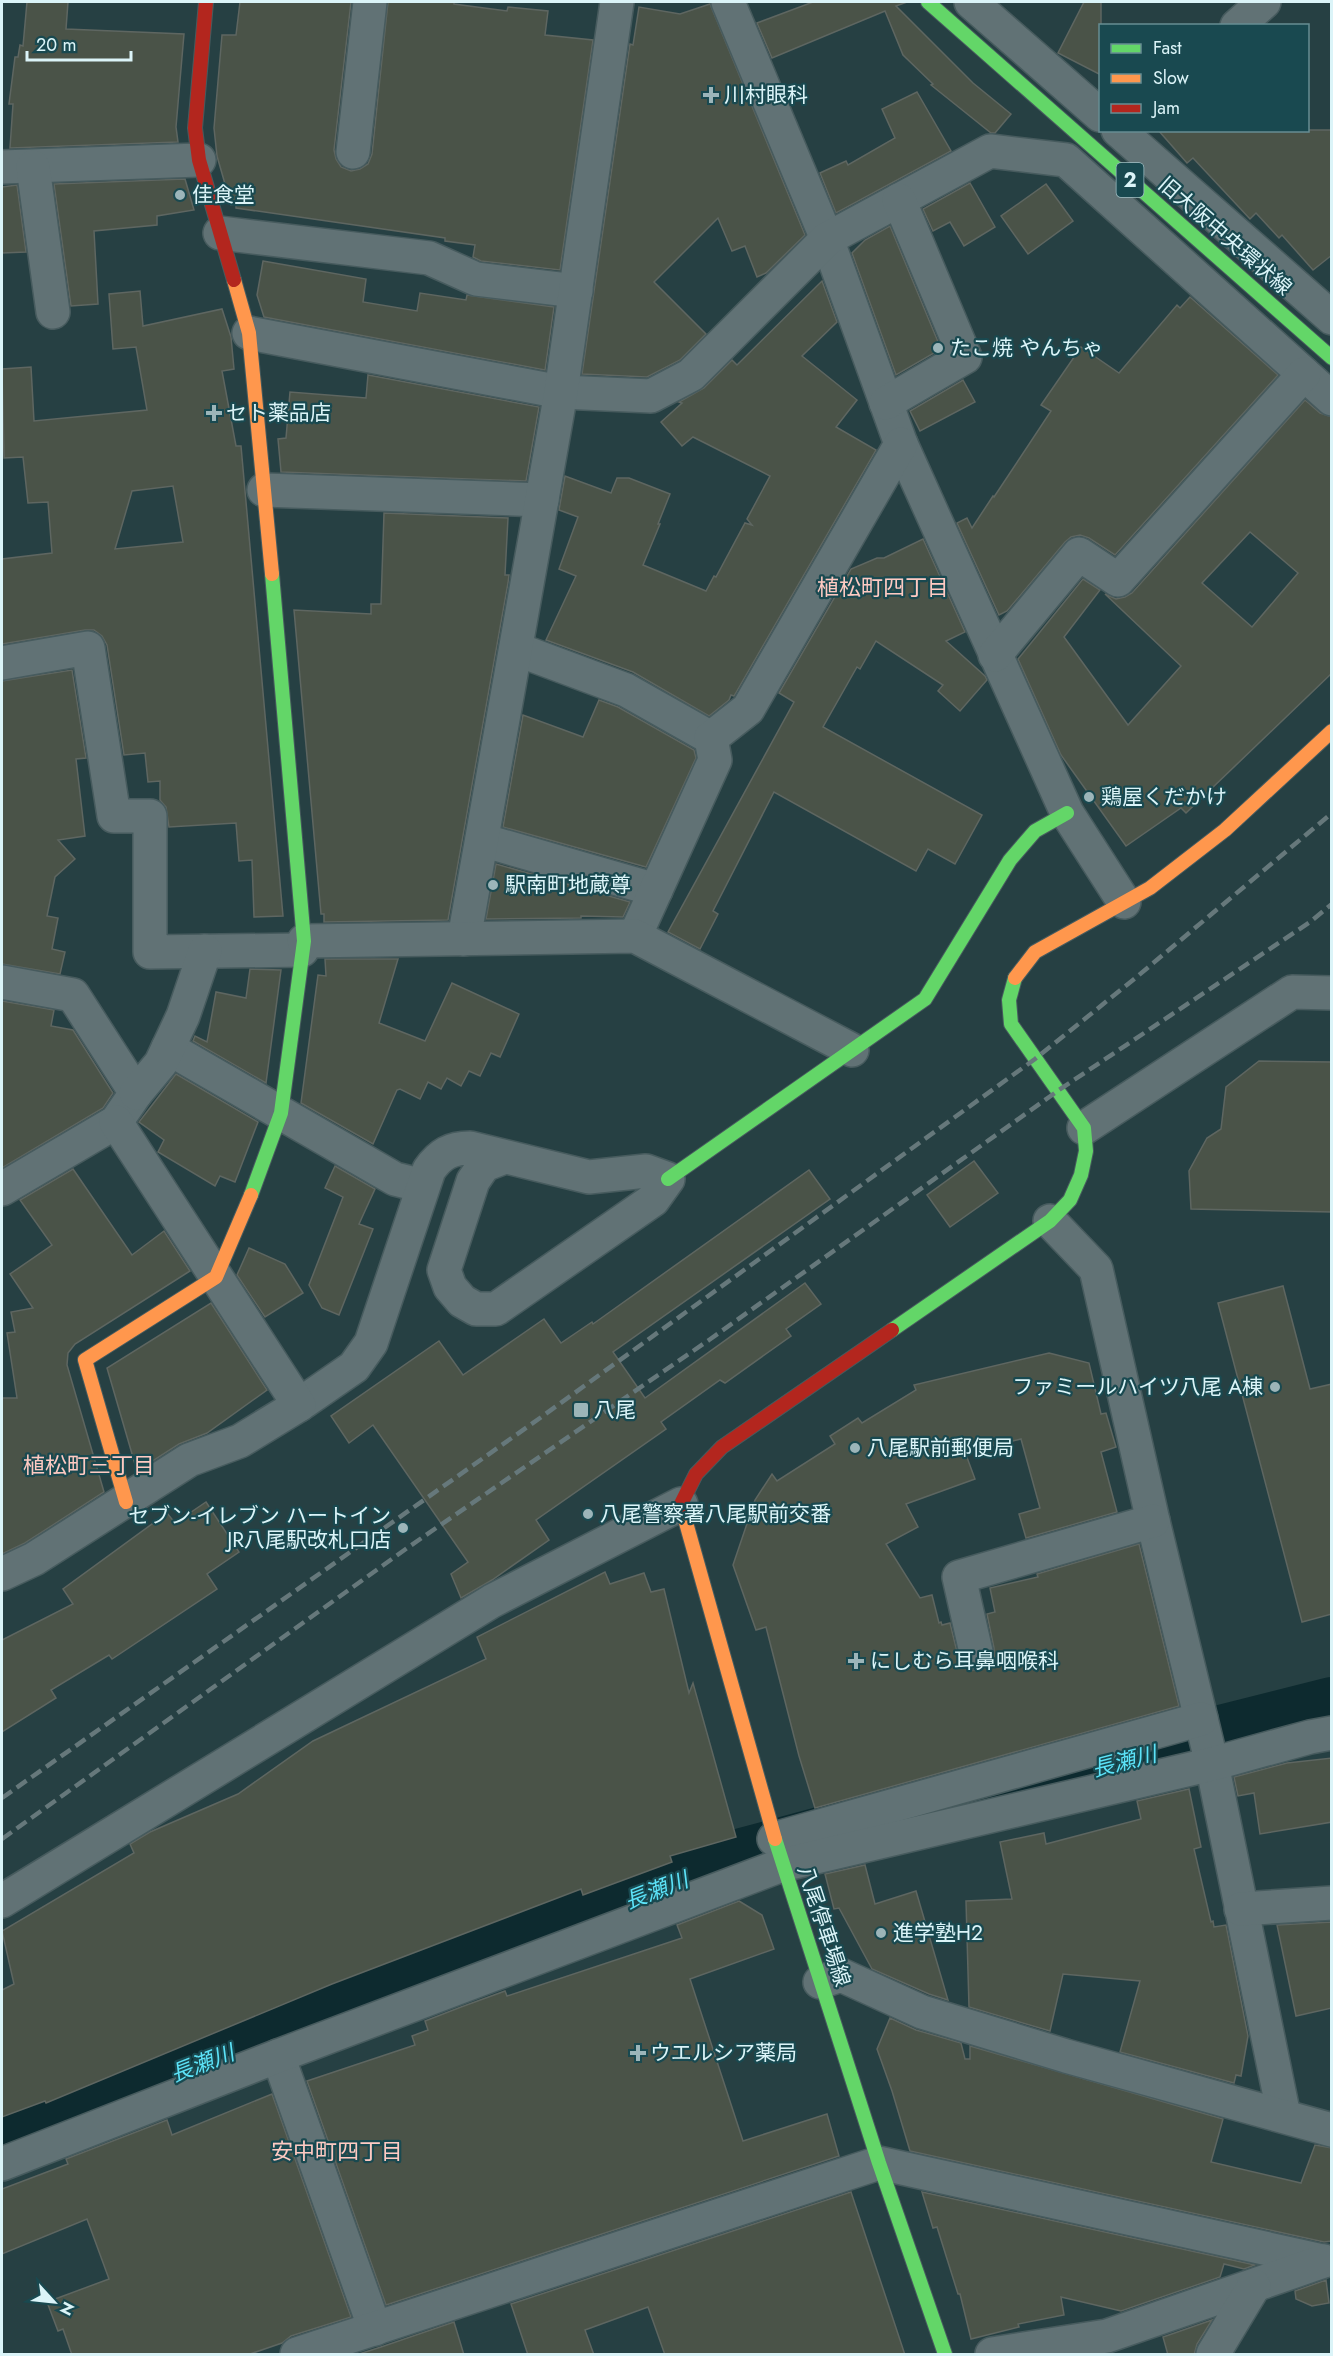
<svg xmlns="http://www.w3.org/2000/svg" width="1333" height="2356" viewBox="0 0 1333 2356" font-family="Jost,'Noto Sans JP',sans-serif">
  <style>
    .lines { fill: none; stroke-linecap: round; stroke-linejoin: round }
    .river { stroke: #0d2a2f; stroke-width: 62 }
    .building { fill: #4a5348; stroke: #5e6661; stroke-width: 1.5; fill-rule: evenodd }
    .street-casing { stroke: #475b5e; stroke-width: 36 }
    .fast-casing { stroke: #475b5e; stroke-width: 16 }
    .slow-casing { stroke: #475b5e; stroke-width: 16 }
    .jam-casing { stroke: #475b5e; stroke-width: 16 }
    .street { stroke: #617275; stroke-width: 33 }
    .fast { stroke: #63d668; stroke-width: 14 }
    .slow { stroke: #ff974d; stroke-width: 14 }
    .jam { stroke: #b3261e; stroke-width: 14 }
    .rail { stroke: #66787b; stroke-width: 4.5; stroke-dasharray: 12 6; stroke-linecap: butt }
    .poi-dot { fill: #9cb5b9; stroke: #194950; stroke-width: 2 }
    .labels { text-anchor: middle; stroke-width: 4.5; stroke-linejoin: round; paint-order: stroke }
    .shield { fill: #194950; stroke: #a1c1c6; stroke-width: 1.5 }
    .shield-label { font-size: 20px; font-weight: bold; fill: #dbf4f8 }
    .poi-label { font-size: 21px; fill: #dbf4f8; stroke: #194950; text-anchor: start }
    .street-label { font-size: 21px; fill: #dbf4f8; stroke: #194950 }
    .neighbourhood-label { font-size: 22px; fill: #fecac2; stroke: #194950 }
    .water-label { font-size: 22px; font-style: italic; fill: #5ce3f8; stroke: #194950 }
  </style>
  <rect width="100%" height="100%" fill="#264043"/>
  <g class="lines">
    <g class="river">
      <path d="M 935,1808 L 1332,1708"/>
      <path d="M 2,2139 L 724,1864 L 843,1832"/>
    </g>
  </g>
  <g class="building">
    <path d="M 27,2 L 68,2 L 66,29 L 184,34 L 176,127 L 178,142 L 10,148 L 13,104 L 9,104 L 15,57 L 18,57 L 20,45 L 23,46 Z"/>
    <path d="M 240,2 L 351,2 L 334,150 L 336,159 L 341,167 L 351,171 L 360,169 L 368,164 L 372,154 L 388,2 L 454,2 L 454,4 L 507,11 L 508,7 L 548,11 L 545,35 L 593,40 L 560,270 L 481,261 L 473,257 L 475,245 L 445,241 L 445,238 L 236,208 L 236,204 L 231,205 L 217,156 L 214,128 L 222,35 L 236,35 Z"/>
    <path d="M 813,2 L 907,2 L 896,6 L 973,83 L 1011,114 L 995,133 L 991,133 L 931,85 L 933,84 L 903,55 L 885,11 L 772,58 L 757,23 Z"/>
    <path d="M 1084,2 L 1101,2 L 1101,75 L 1058,53 Z"/>
    <path d="M 710,4 L 805,235 L 766,273 L 757,277 L 745,246 L 732,251 L 718,218 L 654,282 L 706,334 L 680,360 L 647,377 L 582,374 L 630,44 L 633,45 L 639,7 L 680,14 Z"/>
    <path d="M 917,92 L 951,151 L 836,213 L 820,173 L 846,161 L 848,165 L 895,138 L 882,109 Z"/>
    <path d="M 1158,130 L 1332,130 L 1332,255 L 1313,270 L 1282,235 L 1279,238 L 1256,213 L 1250,219 L 1193,158 L 1187,163 Z"/>
    <path d="M 185,179 L 194,210 L 157,216 L 157,225 L 94,231 L 98,304 L 71,306 L 54,184 Z"/>
    <path d="M 970,183 L 995,227 L 964,246 L 950,222 L 933,231 L 923,209 Z"/>
    <path d="M 1046,184 L 1073,221 L 1028,254 L 1001,216 Z"/>
    <path d="M 17,185 L 26,252 L 2,253 L 2,187 Z"/>
    <path d="M 890,226 L 941,349 L 896,375 L 852,253 L 865,240 Z"/>
    <path d="M 263,261 L 366,279 L 363,302 L 417,311 L 420,293 L 466,300 L 467,295 L 554,307 L 545,370 L 264,317 L 257,295 Z"/>
    <path d="M 822,281 L 837,322 L 802,356 L 857,400 L 836,427 L 876,450 L 734,696 L 731,695 L 729,700 L 709,716 L 633,672 L 546,640 L 576,576 L 559,569 L 578,517 L 559,510 L 565,476 L 611,493 L 617,478 L 629,478 L 670,494 L 658,524 L 660,524 L 643,565 L 706,591 L 714,576 L 716,577 L 745,523 L 752,525 L 747,519 L 770,476 L 693,437 L 682,446 L 661,422 L 682,403 L 679,402 L 704,388 L 732,360 L 737,365 Z"/>
    <path d="M 140,291 L 143,326 L 222,309 L 231,337 L 234,369 L 222,371 L 236,446 L 241,446 L 283,916 L 254,917 L 252,860 L 239,861 L 236,823 L 169,827 L 166,807 L 160,800 L 160,781 L 148,782 L 145,753 L 124,755 L 107,645 L 102,636 L 94,630 L 85,630 L 2,644 L 2,559 L 52,553 L 48,502 L 28,503 L 23,457 L 4,458 L 2,369 L 31,367 L 34,421 L 147,410 L 136,347 L 113,349 L 109,294 ZM 173,486 L 183,542 L 115,549 L 132,491 Z"/>
    <path d="M 1190,297 L 1278,375 L 1115,555 L 1089,538 L 1080,535 L 1071,537 L 1065,542 L 1007,611 L 999,615 L 957,523 L 967,518 L 972,528 L 993,496 L 994,497 L 1051,411 L 1041,405 L 1081,347 L 1119,373 L 1177,305 L 1180,308 Z"/>
    <path d="M 368,375 L 539,407 L 526,481 L 281,472 L 278,439 L 286,438 L 290,392 L 366,398 Z"/>
    <path d="M 963,380 L 975,402 L 920,431 L 910,411 Z"/>
    <path d="M 1305,400 L 1320,413 L 1332,417 L 1332,673 L 1186,813 L 1181,808 L 1126,846 L 1061,755 L 1018,659 L 1083,579 L 1100,590 L 1064,637 L 1128,725 L 1181,666 L 1105,594 L 1116,599 L 1125,597 L 1132,593 ZM 1250,532 L 1298,573 L 1252,627 L 1202,583 Z"/>
    <path d="M 384,513 L 508,518 L 505,575 L 509,575 L 508,583 L 448,920 L 324,922 L 324,914 L 321,914 L 294,610 L 371,614 L 371,604 L 381,604 Z"/>
    <path d="M 923,539 L 965,632 L 946,641 L 985,676 L 987,680 L 960,711 L 938,691 L 943,685 L 876,641 L 860,669 L 857,667 L 823,727 L 982,815 L 955,864 L 928,849 L 916,871 L 774,792 L 713,911 L 718,914 L 700,949 L 668,932 L 794,702 L 779,693 L 851,569 L 877,558 L 884,558 Z"/>
    <path d="M 72,670 L 86,758 L 76,759 L 85,836 L 58,840 L 75,859 L 55,877 L 47,916 L 58,918 L 52,949 L 65,952 L 60,974 L 2,964 L 2,681 Z"/>
    <path d="M 599,700 L 618,707 L 694,750 L 696,758 L 646,867 L 503,827 L 523,715 L 583,737 Z"/>
    <path d="M 496,864 L 630,902 L 623,917 L 581,916 L 581,918 L 486,919 Z"/>
    <path d="M 325,959 L 398,959 L 379,1023 L 425,1041 L 452,983 L 519,1014 L 500,1057 L 491,1053 L 480,1076 L 469,1071 L 461,1086 L 447,1078 L 441,1089 L 428,1082 L 420,1099 L 400,1089 L 397,1090 L 373,1144 L 301,1103 L 318,975 L 326,976 Z"/>
    <path d="M 250,969 L 281,970 L 266,1083 L 193,1041 L 195,1036 L 207,1042 L 216,992 L 246,998 Z"/>
    <path d="M 2,1001 L 54,1010 L 51,1026 L 73,1030 L 113,1093 L 103,1108 L 2,1168 Z"/>
    <path d="M 1259,1061 L 1332,1062 L 1332,1212 L 1191,1209 L 1189,1171 L 1207,1138 L 1221,1129 L 1226,1087 Z"/>
    <path d="M 176,1074 L 258,1122 L 235,1182 L 220,1176 L 215,1186 L 158,1152 L 164,1140 L 139,1122 Z"/>
    <path d="M 974,1161 L 998,1193 L 950,1227 L 927,1195 Z"/>
    <path d="M 335,1166 L 375,1189 L 359,1224 L 373,1229 L 339,1315 L 322,1308 L 309,1285 L 343,1197 L 325,1188 Z"/>
    <path d="M 73,1169 L 132,1255 L 164,1231 L 190,1271 L 75,1344 L 68,1353 L 67,1365 L 104,1492 L 25,1543 L 2,1554 L 2,1398 L 17,1398 L 7,1333 L 15,1332 L 11,1312 L 33,1308 L 10,1274 L 52,1245 L 20,1200 Z"/>
    <path d="M 809,1170 L 830,1199 L 613,1352 L 645,1398 L 805,1283 L 821,1304 L 786,1329 L 791,1336 L 725,1383 L 720,1380 L 661,1422 L 666,1429 L 536,1520 L 549,1540 L 492,1580 L 461,1598 L 451,1574 L 468,1562 L 373,1425 L 349,1443 L 331,1416 L 439,1341 L 463,1375 L 544,1319 L 561,1343 L 592,1322 L 593,1324 Z"/>
    <path d="M 249,1248 L 285,1264 L 303,1293 L 265,1317 L 237,1275 Z"/>
    <path d="M 1283,1286 L 1310,1389 L 1332,1384 L 1332,1614 L 1302,1622 L 1218,1303 Z"/>
    <path d="M 211,1303 L 267,1390 L 207,1433 L 179,1444 L 137,1471 L 107,1368 Z"/>
    <path d="M 1049,1353 L 1089,1363 L 1101,1414 L 1106,1413 L 1116,1447 L 1101,1452 L 1117,1512 L 1026,1538 L 1019,1514 L 1040,1508 L 1021,1439 L 965,1452 L 975,1479 L 906,1504 L 918,1527 L 886,1544 L 920,1598 L 932,1595 L 939,1623 L 941,1622 L 942,1625 L 950,1623 L 958,1656 L 962,1664 L 970,1670 L 980,1670 L 988,1666 L 994,1657 L 994,1648 L 987,1614 L 995,1612 L 990,1588 L 1038,1577 L 1037,1574 L 1139,1544 L 1179,1706 L 815,1808 L 799,1756 L 766,1627 L 756,1630 L 733,1565 L 755,1500 L 772,1474 L 777,1481 L 835,1444 L 830,1436 L 858,1418 L 862,1423 L 916,1390 L 914,1385 Z"/>
    <path d="M 206,1502 L 239,1552 L 207,1574 L 217,1589 L 112,1659 L 109,1655 L 51,1690 L 56,1698 L 2,1732 L 2,1640 L 73,1604 L 63,1589 L 167,1513 L 175,1523 Z"/>
    <path d="M 605,1572 L 610,1584 L 644,1573 L 651,1592 L 664,1589 L 689,1693 L 693,1683 L 736,1837 L 670,1856 L 672,1862 L 583,1895 L 581,1889 L 332,1984 L 46,2103 L 45,2101 L 2,2117 L 2,1990 L 14,1984 L 2,1931 L 134,1853 L 130,1844 L 150,1832 L 238,1794 L 313,1741 L 486,1659 L 477,1637 Z"/>
    <path d="M 1332,1758 L 1332,1822 L 1260,1834 L 1254,1793 L 1238,1796 L 1234,1777 L 1287,1763 Z"/>
    <path d="M 1189,1789 L 1201,1847 L 1194,1849 L 1211,1922 L 1213,1921 L 1214,1927 L 1226,1925 L 1248,2036 L 1241,2076 L 1236,2075 L 1234,2083 L 1120,2052 L 1140,1981 L 1063,1974 L 1050,2031 L 969,2007 L 966,1901 L 1012,1899 L 1000,1842 L 1044,1833 L 1046,1844 L 1141,1819 L 1137,1801 Z"/>
    <path d="M 865,1865 L 875,1904 L 916,1891 L 948,2000 L 929,1994 L 872,1969 L 839,1908 L 834,1909 L 825,1874 Z"/>
    <path d="M 739,1901 L 762,1915 L 774,1949 L 690,1979 L 743,2141 L 827,2114 L 839,2156 L 386,2305 L 307,2081 L 415,2045 L 412,2036 L 428,2030 L 425,2021 L 461,2007 L 505,1991 L 507,1996 L 682,1938 L 677,1925 Z"/>
    <path d="M 1332,1922 L 1332,2008 L 1296,2016 L 1277,1925 Z"/>
    <path d="M 890,2018 L 916,2030 L 961,2043 L 965,2059 L 970,2059 L 970,2046 L 1223,2119 L 1211,2162 L 1301,2183 L 1315,2145 L 1332,2148 L 1332,2241 L 1324,2242 L 910,2151 L 892,2091 L 877,2049 Z"/>
    <path d="M 272,2094 L 351,2317 L 291,2336 L 282,2343 L 247,2355 L 72,2355 L 63,2329 L 58,2331 L 47,2302 L 109,2279 L 87,2219 L 2,2254 L 2,2189 L 68,2164 L 66,2159 L 167,2120 L 172,2135 Z"/>
    <path d="M 851,2192 L 905,2355 L 665,2355 L 648,2307 L 585,2330 L 594,2355 L 528,2355 L 511,2304 Z"/>
    <path d="M 922,2192 L 1255,2265 L 1244,2269 L 1224,2264 L 1220,2277 L 1121,2311 L 1061,2297 L 1064,2315 L 1018,2324 L 1019,2327 L 971,2339 L 960,2294 L 958,2294 L 937,2227 L 933,2228 Z"/>
    <path d="M 1326,2280 L 1329,2303 L 1312,2306 L 1296,2299 L 1295,2291 Z"/>
    <path d="M 1212,2320 L 1197,2344 L 1194,2355 L 1168,2355 L 1163,2337 Z"/>
    <path d="M 454,2322 L 464,2355 L 356,2355 L 381,2347 Z"/>
  </g>
  <g class="lines">
    <g class="street-casing">
      <g id="street">
        <path d="M 728,2 L 827,239 L 901,444 L 1067,813 L 1124,902"/>
        <path d="M 971,2 L 1100,115"/>
        <path d="M 1237,26 L 1264,2"/>
        <path d="M 1118,130 L 1332,318"/>
        <path d="M 353,152 L 370,2"/>
        <path d="M 2,167 L 199,160"/>
        <path d="M 33,167 L 53,312"/>
        <path d="M 220,233 L 429,258 L 476,279 L 576,291"/>
        <path d="M 249,333 L 561,392 L 651,396 L 691,375 L 827,239 L 990,151 L 1066,160 L 1332,399"/>
        <path d="M 886,403 L 965,357 L 899,200"/>
        <path d="M 264,490 L 542,500"/>
        <path d="M 516,649 L 626,690 L 711,738"/>
        <path d="M 995,655 L 1079,554 L 1118,580 L 1304,374"/>
        <path d="M 2,663 L 88,648 L 114,816 L 150,816 L 150,952 L 302,950"/>
        <path d="M 482,840 L 656,890"/>
        <path d="M 635,936 L 715,760 L 711,738 L 748,709 L 901,444"/>
        <path d="M 464,939 L 561,392 L 617,2"/>
        <path d="M 304,941 L 635,936 L 852,1050"/>
        <path d="M 2,982 L 73,995 L 136,1093 L 116,1122 L 2,1189"/>
        <path d="M 168,1048 L 395,1179 L 423,1186"/>
        <path d="M 136,1093 L 161,1063 L 183,1016 L 205,951"/>
        <path d="M 1084,1128 L 1292,992 L 1332,993"/>
        <path d="M 1050,1221 L 1096,1269 L 1153,1521 L 1212,1764 L 1284,2116"/>
        <path d="M 299,1405 L 354,1367 L 371,1343 L 429,1170 C 440,1154 451,1148 470,1148 L 589,1177 L 646,1171 L 668,1179 L 653,1200 L 496,1309 L 476,1309 L 462,1301 L 450,1287 L 444,1270 L 473,1181 L 484,1165 L 505,1157"/>
        <path d="M 2,1574 L 34,1559 L 189,1460 L 240,1441 L 299,1405 L 116,1122"/>
        <path d="M 976,1652 L 959,1577 L 1153,1521"/>
        <path d="M 774,1839 L 1201,1719"/>
        <path d="M 2,1901 L 492,1601 L 681,1504"/>
        <path d="M 1241,1909 L 1332,1903"/>
        <path d="M 820,1982 L 841,1975 L 922,2012 L 1066,2056 L 1332,2130"/>
        <path d="M 278,2056 L 375,2329"/>
        <path d="M 2,2164 L 278,2056 L 782,1865 L 1212,1764 L 1310,1737 L 1332,1733"/>
        <path d="M 297,2354 L 879,2163 L 1323,2261"/>
        <path d="M 992,2354 L 1107,2336 L 1324,2261"/>
        <path d="M 1213,2354 L 1254,2286"/>
      </g>
    </g>
    <g class="fast-casing">
      <g id="fast">
        <path d="M 928,2 L 1332,358"/>
        <path d="M 668,1179 L 925,999 L 1010,860 L 1035,831 L 1067,813"/>
        <path d="M 251,1195 L 281,1113 L 304,941 L 272,574"/>
        <path d="M 892,1330 L 1050,1221 L 1070,1200 L 1081,1175 L 1086,1151 L 1084,1128 L 1011,1024 L 1009,1000 L 1015,978"/>
        <path d="M 775,1839 L 879,2163 L 945,2354"/>
      </g>
    </g>
    <g class="slow-casing">
      <g id="slow">
        <path d="M 234,280 L 249,333 L 272,574"/>
        <path d="M 1015,978 L 1035,952 L 1150,888 L 1225,830 L 1332,731"/>
        <path d="M 126,1502 L 85,1360 L 216,1277 L 251,1195"/>
        <path d="M 683,1512 L 775,1839"/>
      </g>
    </g>
    <g class="jam-casing">
      <g id="jam">
        <path d="M 206,2 L 195,128 L 199,160 L 234,280"/>
        <path d="M 683,1512 L 681,1504 L 696,1474 L 722,1447 L 892,1330"/>
      </g>
    </g>
    <use href="#street" class="street"/>
    <use href="#fast" class="fast"/>
    <use href="#slow" class="slow"/>
    <use href="#jam" class="jam"/>
    <g class="rail">
      <path d="M 2,1798 L 540,1418 L 1035,1059 L 1133,980 L 1332,813"/>
      <path d="M 2,1839 L 410,1546 L 709,1340 L 1059,1090 L 1310,922 L 1332,904"/>
    </g>
  </g>
  <g class="poi-dot">
    <path d="M708 86h6v6h6v6h-6v6h-6v-6h-6v-6h6z"/>
    <circle cx="180" cy="195" r="6"/>
    <circle cx="938" cy="348" r="6"/>
    <path d="M211 404h6v6h6v6h-6v6h-6v-6h-6v-6h6z"/>
    <circle cx="1089" cy="797" r="6"/>
    <circle cx="493" cy="885" r="6"/>
    <circle cx="1275" cy="1387" r="6"/>
    <rect x="573" y="1402" width="16" height="16" rx="3"/>
    <circle cx="855" cy="1448" r="6"/>
    <circle cx="588" cy="1514" r="6"/>
    <circle cx="403" cy="1528" r="6"/>
    <path d="M853 1652h6v6h6v6h-6v6h-6v-6h-6v-6h6z"/>
    <circle cx="881" cy="1933" r="6"/>
    <path d="M635 2044h6v6h6v6h-6v6h-6v-6h-6v-6h6z"/>
  </g>
  <g class="labels">
    <rect class="shield" x="1116.5" y="163" width="27" height="34" rx="4.5"/>
    <g class="shield-label">
      <text x="1130" y="187">2</text>
    </g>
    <g class="poi-label">
      <text x="724" y="102">川村眼科</text>
      <text x="192" y="202">佳食堂</text>
      <text x="950" y="355">たこ焼 やんちゃ</text>
      <text x="226" y="420">セト薬品店</text>
      <text x="1101" y="804">鶏屋くだかけ</text>
      <text x="505" y="892">駅南町地蔵尊</text>
      <text x="1263" y="1394" text-anchor="end">ファミールハイツ八尾 A棟</text>
      <text x="594" y="1417">八尾</text>
      <text x="867" y="1455">八尾駅前郵便局</text>
      <text x="600" y="1521">八尾警察署八尾駅前交番</text>
      <text x="391" y="1523" text-anchor="end">セブン-イレブン ハートイン<tspan x="391" dy="24">JR八尾駅改札口店</tspan></text>
      <text x="870" y="1668">にしむら耳鼻咽喉科</text>
      <text x="893" y="1940">進学塾H2</text>
      <text x="650" y="2060">ウエルシア薬局</text>
    </g>
    <g class="street-label">
      <text transform="translate(1225 236) rotate(41)" y="7">旧大阪中央環状線</text>
      <text transform="translate(824 1926) rotate(72)" y="7">八尾停車場線</text>
    </g>
    <g class="neighbourhood-label">
      <text x="883" y="595">植松町四丁目</text>
      <text x="89" y="1473">植松町三丁目</text>
      <text x="337" y="2159">安中町四丁目</text>
    </g>
    <g class="water-label">
      <text transform="translate(1124 1761) rotate(-14)" y="8">長瀬川</text>
      <text transform="translate(656 1890) rotate(-21)" y="8">長瀬川</text>
      <text transform="translate(202 2063) rotate(-21)" y="8">長瀬川</text>
    </g>
  </g>
  <rect width="1333" height="2356" fill="none" stroke="#dbf4f8" stroke-width="6"/>
  <rect x="1099" y="24" width="210" height="108" fill="#194950" stroke="#678d93" stroke-width="1.5"/>
  <rect x="1111" y="44" width="30" height="9" fill="#63d668" stroke="#678d93" stroke-width="1.5"/>
  <text x="1153" y="54" font-size="18" fill="#dbf4f8">Fast</text>
  <rect x="1111" y="74" width="30" height="9" fill="#ff974d" stroke="#678d93" stroke-width="1.5"/>
  <text x="1153" y="84" font-size="18" fill="#dbf4f8">Slow</text>
  <rect x="1111" y="104" width="30" height="9" fill="#b3261e" stroke="#678d93" stroke-width="1.5"/>
  <text x="1153" y="114" font-size="18" fill="#dbf4f8">Jam</text>
  <g transform="translate(54 2302) rotate(117)" stroke="#194950" stroke-width="4.5" paint-order="stroke">
  <path d="M0-4.5L10 22L0 15L-10 22Z" fill="#dbf4f8"/>
  <text y="-9" font-size="16" font-weight="bold" text-anchor="middle" fill="#dbf4f8">N</text>
  </g>
  <path d="M27 51v9h104v-9" fill="none" stroke="#dbf4f8" stroke-width="3"/>
  <text x="36" y="51" font-size="18" fill="#dbf4f8" stroke="#194950" stroke-width="4.5" paint-order="stroke">20 m</text>
</svg>
